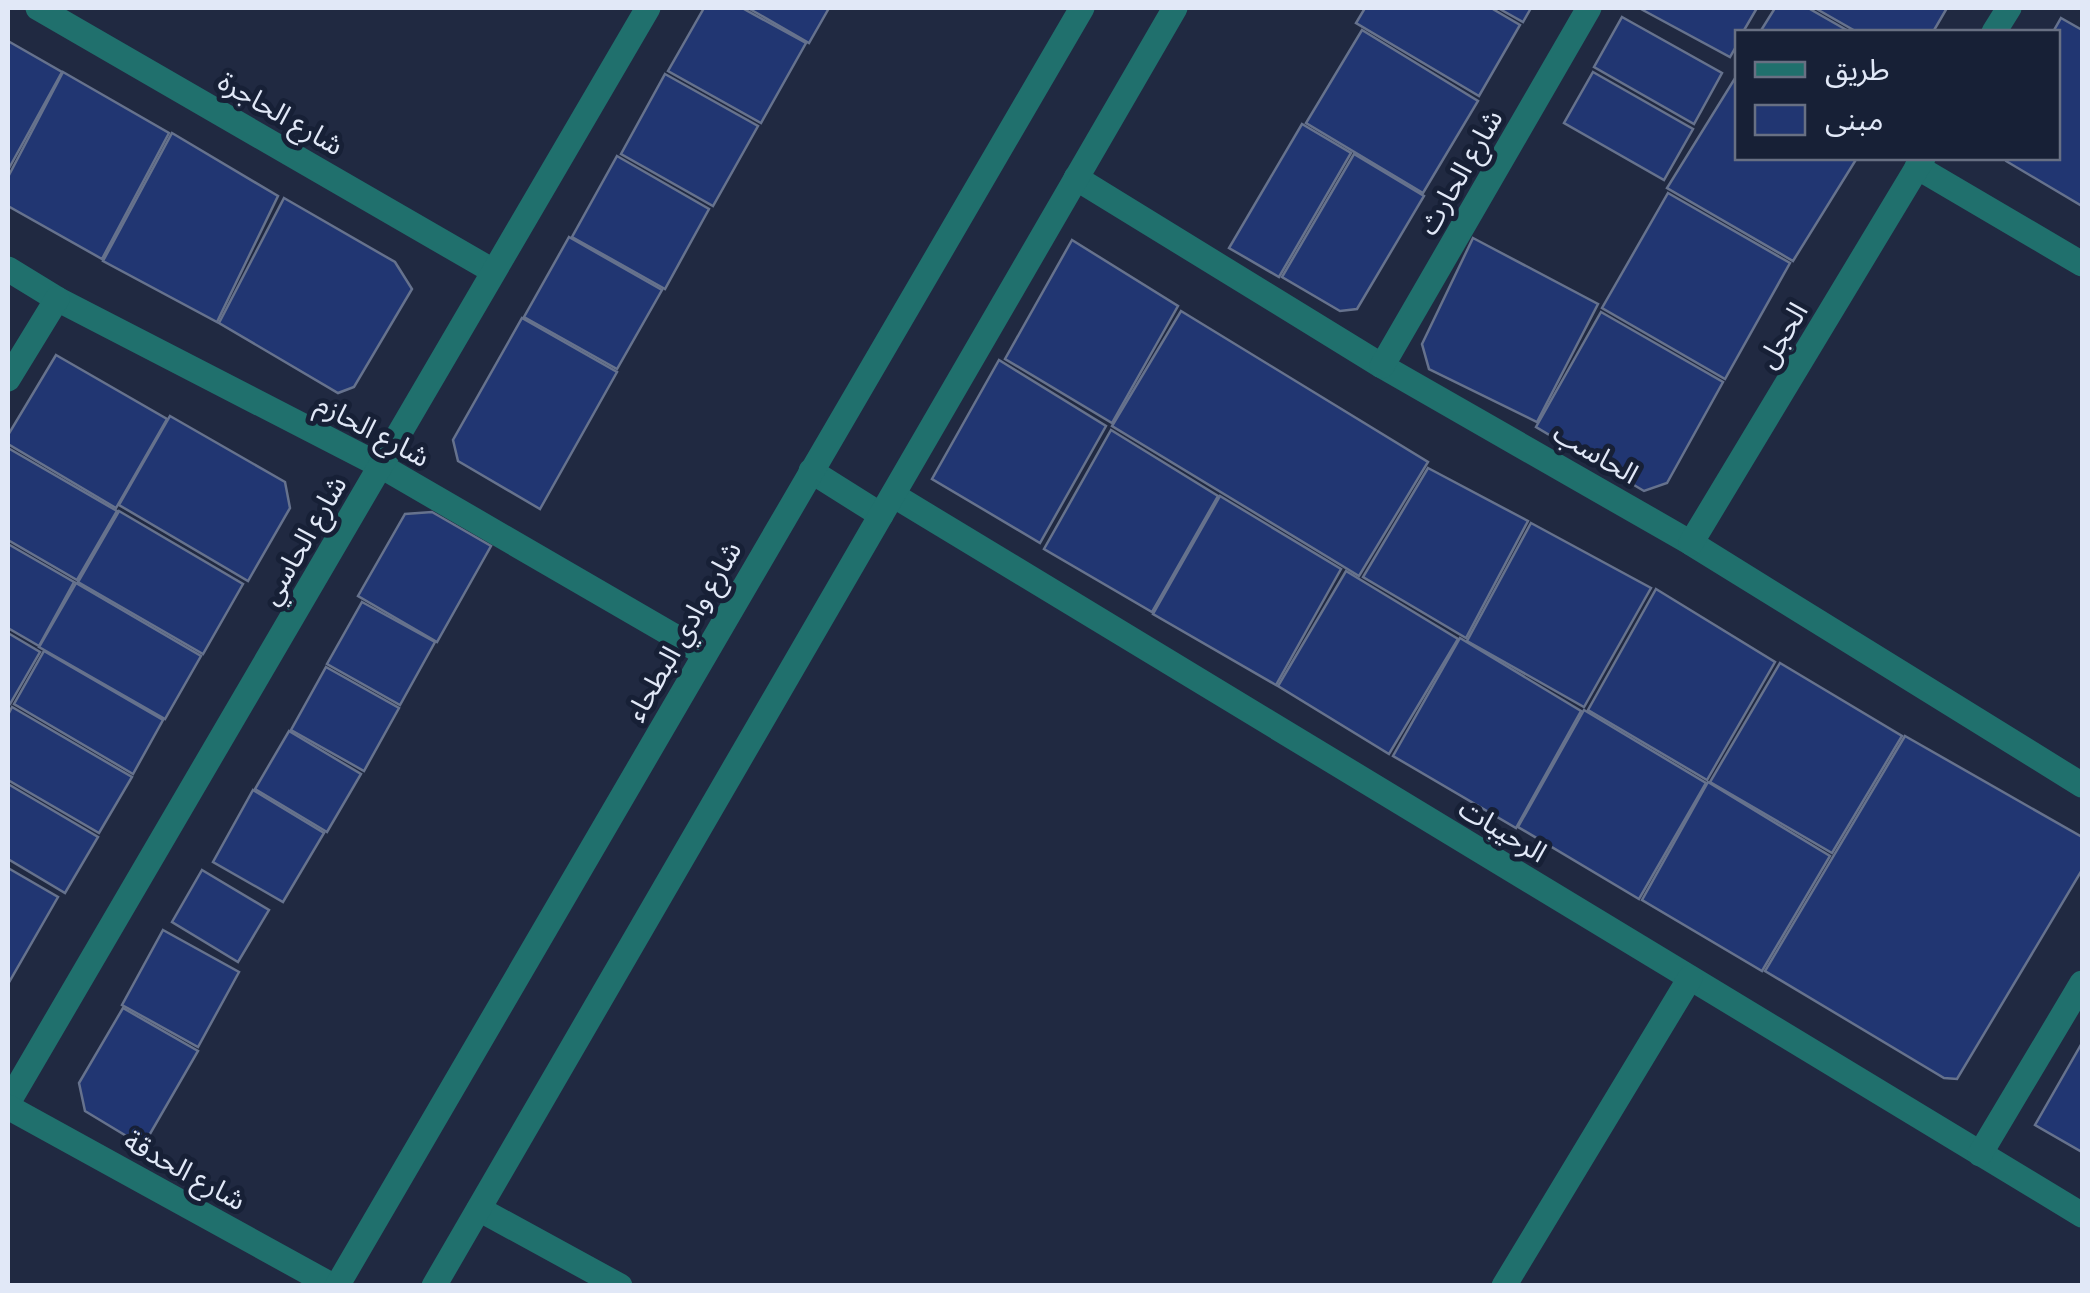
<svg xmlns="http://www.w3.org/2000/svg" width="2090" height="1293" viewBox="0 0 2090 1293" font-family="'Archivo Narrow','Noto Sans Arabic',sans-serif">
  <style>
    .building { fill: #213672; stroke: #66728d; stroke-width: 2.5 }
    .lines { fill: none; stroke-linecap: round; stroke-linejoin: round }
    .minor { stroke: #20706d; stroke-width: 25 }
    .labels { text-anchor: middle; stroke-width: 10; stroke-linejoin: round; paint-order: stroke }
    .street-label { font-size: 28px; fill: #e1e8f7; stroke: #172036 }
  </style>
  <rect width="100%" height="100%" fill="#202941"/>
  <g class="building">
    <path d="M 704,8 L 742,8 L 806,43 L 761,123 L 668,71 Z"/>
    <path d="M 748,8 L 829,8 L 809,43 Z"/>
    <path d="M 1365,8 L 1491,8 L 1520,25 L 1479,96 L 1356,23 Z"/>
    <path d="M 1498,8 L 1531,8 L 1523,22 Z"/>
    <path d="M 1639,8 L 1757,8 L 1743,32 L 1738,32 L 1738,43 L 1730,57 Z"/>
    <path d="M 1775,8 L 1808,8 L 1850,32 L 1760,32 Z"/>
    <path d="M 1815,8 L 1947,8 L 1933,32 L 1857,32 Z"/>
    <path d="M 1622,17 L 1722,73 L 1694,124 L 1594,67 Z"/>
    <path d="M 2061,18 L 2082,30 L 2082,206 L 2006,161 L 2005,158 L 2058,158 L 2058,32 L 2053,32 Z"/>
    <path d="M 1362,30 L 1478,101 L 1423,193 L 1306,123 Z"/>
    <path d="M 8,41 L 62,72 L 8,170 Z"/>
    <path d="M 63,72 L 169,133 L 102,259 L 8,206 L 8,177 Z"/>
    <path d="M 1593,72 L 1693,129 L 1664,180 L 1564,123 Z"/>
    <path d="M 665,74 L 758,126 L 713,206 L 621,154 Z"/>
    <path d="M 1737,75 L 1738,158 L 1857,158 L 1793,261 L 1667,188 Z"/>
    <path d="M 1302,124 L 1351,153 L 1279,277 L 1229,248 Z"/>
    <path d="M 172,133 L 278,196 L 217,322 L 103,261 Z"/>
    <path d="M 1354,154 L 1424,196 L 1357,309 L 1340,311 L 1282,277 Z"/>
    <path d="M 617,156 L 709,209 L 665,289 L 572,237 Z"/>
    <path d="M 1668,193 L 1790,263 L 1725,379 L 1602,308 Z"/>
    <path d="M 284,198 L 395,262 L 412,289 L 354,387 L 338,393 L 219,323 Z"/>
    <path d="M 569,237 L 662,290 L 617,369 L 524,317 Z"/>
    <path d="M 1473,238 L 1598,304 L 1537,422 L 1429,369 L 1422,344 Z"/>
    <path d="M 1072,240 L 1178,306 L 1112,423 L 1005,359 Z"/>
    <path d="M 1181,311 L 1428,462 L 1359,576 L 1112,426 Z"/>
    <path d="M 1601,312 L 1723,382 L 1667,483 L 1644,491 L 1536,427 Z"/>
    <path d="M 522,318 L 617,372 L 540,509 L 458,461 L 453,440 Z"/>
    <path d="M 56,355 L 167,419 L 116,508 L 8,444 L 8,435 Z"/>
    <path d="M 999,360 L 1106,426 L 1040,543 L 932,479 Z"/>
    <path d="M 170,416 L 285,482 L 290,508 L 248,581 L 119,505 Z"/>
    <path d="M 1111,430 L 1218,496 L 1152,612 L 1044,549 Z"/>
    <path d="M 8,448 L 117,511 L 77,580 L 8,540 Z"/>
    <path d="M 1428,468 L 1528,521 L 1466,638 L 1363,577 Z"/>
    <path d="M 1220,496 L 1341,569 L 1276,685 L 1153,614 Z"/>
    <path d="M 119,511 L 243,584 L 203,654 L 78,582 Z"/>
    <path d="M 432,512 L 491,546 L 437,642 L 358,596 L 405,514 Z"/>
    <path d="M 1531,523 L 1651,588 L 1584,707 L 1467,641 Z"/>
    <path d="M 8,544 L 74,582 L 39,646 L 8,628 Z"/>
    <path d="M 1346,571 L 1458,639 L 1389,754 L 1278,686 Z"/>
    <path d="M 76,583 L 201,656 L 165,719 L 39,647 Z"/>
    <path d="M 1656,589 L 1775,662 L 1707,780 L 1588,710 Z"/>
    <path d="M 362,602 L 435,642 L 400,705 L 327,664 Z"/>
    <path d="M 8,633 L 40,652 L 10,704 L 8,703 Z"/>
    <path d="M 1460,638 L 1581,711 L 1516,828 L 1393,756 Z"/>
    <path d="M 44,651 L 163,720 L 133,774 L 14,704 Z"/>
    <path d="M 1780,663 L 1902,736 L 1832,853 L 1710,782 Z"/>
    <path d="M 326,667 L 399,708 L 364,771 L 291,730 Z"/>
    <path d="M 12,707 L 132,777 L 99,833 L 8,780 L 8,715 Z"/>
    <path d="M 1584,710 L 1706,783 L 1639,899 L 1518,827 Z"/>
    <path d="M 289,731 L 361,774 L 327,832 L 255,789 Z"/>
    <path d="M 1905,736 L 2082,837 L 2082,870 L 1957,1079 L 1944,1078 L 1765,971 Z"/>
    <path d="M 1708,782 L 1830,856 L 1762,971 L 1642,900 Z"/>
    <path d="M 8,784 L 98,837 L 65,893 L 8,859 Z"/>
    <path d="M 253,790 L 324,833 L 283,902 L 213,862 Z"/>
    <path d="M 8,868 L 58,897 L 8,984 Z"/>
    <path d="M 202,870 L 269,910 L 238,962 L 172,922 Z"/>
    <path d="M 163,930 L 239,972 L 198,1047 L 122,1005 Z"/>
    <path d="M 123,1008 L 198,1051 L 143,1146 L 85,1111 L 79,1083 Z"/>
    <path d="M 2082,1043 L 2082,1152 L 2035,1125 Z"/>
  </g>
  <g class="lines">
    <g class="minor">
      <path d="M 38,8 L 493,271"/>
      <path d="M 1994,32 L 2009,8"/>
      <path d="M 1917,167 L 2082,264"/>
      <path d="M 1076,178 L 1382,366 L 1691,543 L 2082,785"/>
      <path d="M 8,269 L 57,299 L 381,466 L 705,654"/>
      <path d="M 1382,366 L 1589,8"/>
      <path d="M 8,379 L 57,299"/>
      <path d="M 811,471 L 881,515"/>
      <path d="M 893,495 L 2082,1215"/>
      <path d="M 1691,543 L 1923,158"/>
      <path d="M 8,1103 L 648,8"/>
      <path d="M 8,1107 L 333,1286"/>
      <path d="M 1980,1154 L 2082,983"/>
      <path d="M 479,1209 L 620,1286"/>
      <path d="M 337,1286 L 1082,8"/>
      <path d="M 434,1286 L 1175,8"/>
      <path d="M 1504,1286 L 1690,978"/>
    </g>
  </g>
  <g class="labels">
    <g class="street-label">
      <text transform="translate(281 113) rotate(30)" y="10">شارع الحاجرة</text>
      <text transform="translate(1460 172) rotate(-60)" y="10">شارع الحارث</text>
      <text transform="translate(1782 335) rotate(-59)" y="10">الحجل</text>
      <text transform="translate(373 430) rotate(28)" y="10">شارع الحازم</text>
      <text transform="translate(1596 453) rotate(30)" y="10">الحاسب</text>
      <text transform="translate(303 540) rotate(-60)" y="10">شارع الحاسي</text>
      <text transform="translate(683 631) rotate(-60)" y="10">شارع وادي البطحاء</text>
      <text transform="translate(1503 830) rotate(31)" y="10">الرحيبات</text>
      <text transform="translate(185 1170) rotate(29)" y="10">شارع الحدقة</text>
    </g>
  </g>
  <rect width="2090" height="1293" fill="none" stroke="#e1e8f7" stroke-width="20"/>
  <rect x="1735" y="30" width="325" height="130" fill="#172036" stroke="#687083" stroke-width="2.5"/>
  <rect x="1755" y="62" width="50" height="15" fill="#20706d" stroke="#687083" stroke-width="2.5"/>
  <text x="1825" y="80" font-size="30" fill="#e1e8f7">طريق</text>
  <rect x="1755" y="105" width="50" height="30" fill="#213672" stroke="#687083" stroke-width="2.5"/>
  <text x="1825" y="130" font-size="30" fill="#e1e8f7">مبنى</text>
</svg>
